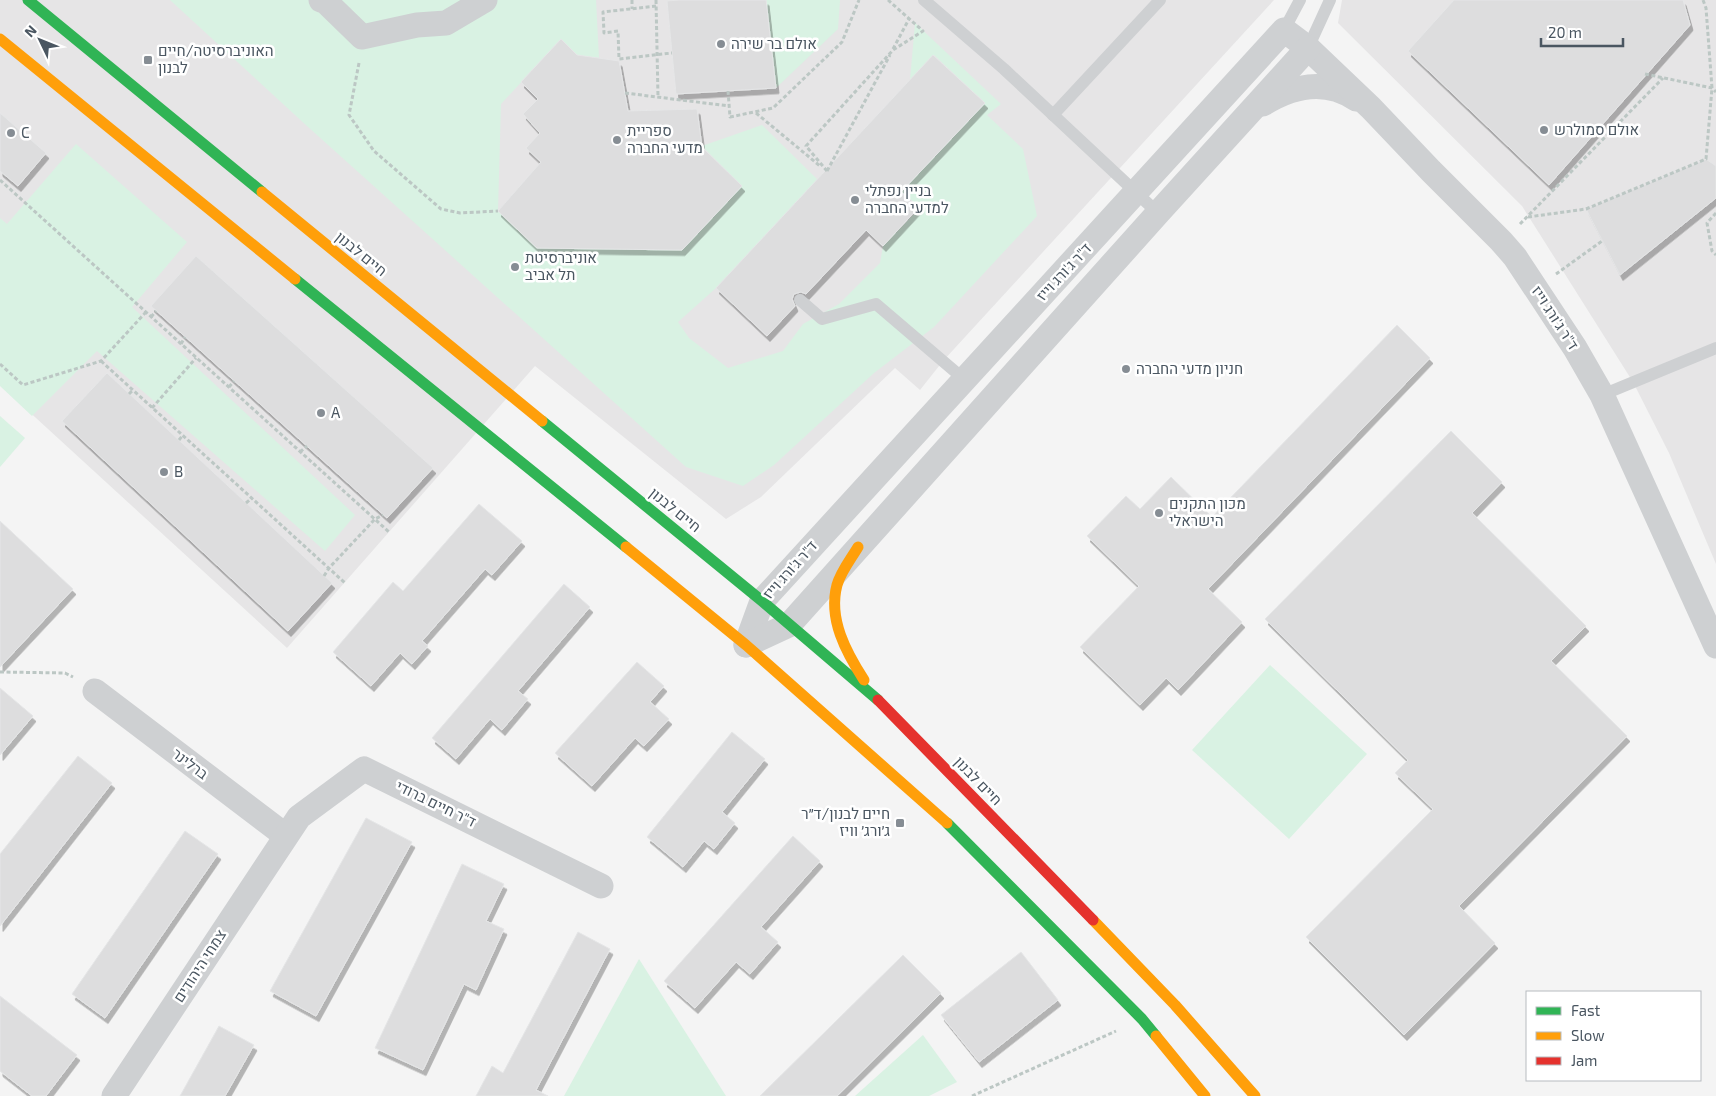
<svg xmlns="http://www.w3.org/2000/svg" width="1716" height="1096" viewBox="0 0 1716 1096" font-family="'Exo 2',Heebo,sans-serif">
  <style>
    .education { fill: #e6e5e6 }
    .green { fill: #d9f2e3 }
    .building { fill: #ddddde; stroke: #e5e6e7; filter: url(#shadow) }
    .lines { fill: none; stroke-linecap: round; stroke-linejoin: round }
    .path { stroke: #bcc7c4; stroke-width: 3; stroke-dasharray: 4 2.5; stroke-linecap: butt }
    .lane { stroke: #ced0d2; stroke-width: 12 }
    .street { stroke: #ced0d2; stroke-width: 25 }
    .fast { stroke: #30b455; stroke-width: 11 }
    .slow { stroke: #ff9f0a; stroke-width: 11 }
    .jam { stroke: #e5322d; stroke-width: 11 }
    .poi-dot { fill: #868d94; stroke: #fff; stroke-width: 2 }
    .labels { text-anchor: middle; stroke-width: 5; stroke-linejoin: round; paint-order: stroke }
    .poi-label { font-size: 15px; fill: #4a5661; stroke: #fff; text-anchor: start }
    .street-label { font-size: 15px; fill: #4a5661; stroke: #fff }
  </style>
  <defs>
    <filter id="shadow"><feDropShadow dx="3" dy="5.5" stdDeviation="0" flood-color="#0004"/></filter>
  </defs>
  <rect width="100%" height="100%" fill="#f4f4f4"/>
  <g class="education">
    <path d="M 0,0 L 1274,0 L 943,361 L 920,390 L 895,368 L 761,497 L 726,519 L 535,366 L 287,648 L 0,385 Z"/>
    <path d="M 1342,0 L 1716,0 L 1716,564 L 1669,453 L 1633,382 L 1522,206 L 1338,23 Z"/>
  </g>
  <g class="green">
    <path d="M 170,0 L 596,0 L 599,58 L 578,56 L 561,39 L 501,104 L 498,211 L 538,248 L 682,250 L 741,186 L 702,146 L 762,125 L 818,180 L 716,288 L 678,322 L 689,338 L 728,368 L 783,351 L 803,324 L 839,304 L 880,263 L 883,246 L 920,208 L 901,192 L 985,103 L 934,55 L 910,80 L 915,23 L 1001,104 L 987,115 L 1023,149 L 1037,216 L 934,327 L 874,373 L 774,465 L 743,486 L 686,467 L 307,126 Z"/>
    <path d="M 766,0 L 840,0 L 838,29 L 776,88 Z"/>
    <path d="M 76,144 L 187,242 L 132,307 L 355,515 L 325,551 L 97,351 L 32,416 L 0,386 L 0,218 L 7,224 Z"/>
    <path d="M 0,416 L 25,438 L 0,467 Z"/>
    <path d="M 1270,665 L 1367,754 L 1289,839 L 1192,750 Z"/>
    <path d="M 639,959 L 726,1096 L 564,1096 Z"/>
    <path d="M 923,1035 L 957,1082 L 929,1096 L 855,1096 Z"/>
  </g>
  <g class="building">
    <path d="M 679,0 L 766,0 L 776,88 L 676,94 L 667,1 Z"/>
    <path d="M 1454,0 L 1683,0 L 1690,25 L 1549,185 L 1408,51 Z"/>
    <path d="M 561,39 L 577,55 L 619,61 L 628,111 L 697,109 L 702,147 L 742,186 L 682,250 L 537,248 L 498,211 L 541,162 L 526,148 L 540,133 L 523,114 L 538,99 L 521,82 Z"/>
    <path d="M 933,55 L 985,103 L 901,192 L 919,207 L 883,246 L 866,230 L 806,294 L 801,292 L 794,294 L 792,299 L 795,306 L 767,336 L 716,288 Z"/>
    <path d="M 0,113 L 46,153 L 18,186 L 0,171 Z"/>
    <path d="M 1706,159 L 1716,166 L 1716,198 L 1620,275 L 1586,209 Z"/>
    <path d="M 196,256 L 433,468 L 387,518 L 151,306 Z"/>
    <path d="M 1397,325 L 1430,358 L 1208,589 L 1242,622 L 1178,690 L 1166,678 L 1140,705 L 1080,647 L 1139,586 L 1087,536 L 1126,496 L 1140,509 L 1171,477 L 1212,517 Z"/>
    <path d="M 107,373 L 332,583 L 288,631 L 62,421 Z"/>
    <path d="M 1451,431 L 1502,482 L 1472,513 L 1586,626 L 1551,661 L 1627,736 L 1459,906 L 1495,943 L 1404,1035 L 1306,937 L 1433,809 L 1395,773 L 1408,760 L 1265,619 Z"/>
    <path d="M 479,504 L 522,541 L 492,575 L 485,569 L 422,641 L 428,646 L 412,664 L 400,653 L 371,686 L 333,652 L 393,582 L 403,591 Z"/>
    <path d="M 0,521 L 73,589 L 0,667 Z"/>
    <path d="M 564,584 L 590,607 L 518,691 L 528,699 L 502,730 L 490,719 L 456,759 L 432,738 Z"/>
    <path d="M 637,662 L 664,686 L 650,702 L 669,719 L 644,746 L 635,738 L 592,786 L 555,753 Z"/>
    <path d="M 0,688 L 33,716 L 0,755 Z"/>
    <path d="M 732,732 L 765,759 L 722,812 L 735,823 L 714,849 L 704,841 L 683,867 L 647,837 Z"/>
    <path d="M 78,756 L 112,783 L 0,926 L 0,854 Z"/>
    <path d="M 366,818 L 412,842 L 316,1016 L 270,991 Z"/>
    <path d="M 185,831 L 218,854 L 105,1018 L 72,994 Z"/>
    <path d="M 793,836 L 820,861 L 761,927 L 778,942 L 750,974 L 736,962 L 695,1008 L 664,981 Z"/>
    <path d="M 462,864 L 504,884 L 486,921 L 504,929 L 476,990 L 464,984 L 423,1070 L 375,1048 Z"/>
    <path d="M 578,932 L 610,949 L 536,1090 L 548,1096 L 476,1096 L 492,1066 L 503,1073 Z"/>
    <path d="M 1021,952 L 1058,1000 L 979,1062 L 941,1015 Z"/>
    <path d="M 903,955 L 941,993 L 837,1096 L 760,1096 Z"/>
    <path d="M 0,996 L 77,1055 L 46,1096 L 32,1096 L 0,1071 Z"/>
    <path d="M 219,1026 L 254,1045 L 225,1096 L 180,1096 Z"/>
  </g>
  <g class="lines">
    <g class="path">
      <path d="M 632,0 L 632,9"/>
      <path d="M 656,0 L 658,97"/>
      <path d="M 656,6 L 603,12 L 604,33 L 618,31 L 619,59 L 672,53"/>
      <path d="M 893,49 L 909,19"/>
      <path d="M 359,63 L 349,115 L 374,151 L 441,209 L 460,213 L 498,211"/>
      <path d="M 1645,74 L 1712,88 L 1716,92"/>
      <path d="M 728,91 L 730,117 L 773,108 L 842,42 L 859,0"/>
      <path d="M 625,93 L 729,106"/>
      <path d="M 756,113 L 820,166"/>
      <path d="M 827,171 L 806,146 L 893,50 L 923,31 L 888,0"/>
      <path d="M 827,171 L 890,55"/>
      <path d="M 0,180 L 389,532"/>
      <path d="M 1716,213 L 1707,223 L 1712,251 L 1716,255"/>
      <path d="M 1528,217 L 1586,209 L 1706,159 L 1712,88 L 1706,8 L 1703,0"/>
      <path d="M 1520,224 L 1663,78"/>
      <path d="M 1556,274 L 1602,241"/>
      <path d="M 151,317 L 156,311"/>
      <path d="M 181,344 L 185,337"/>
      <path d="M 101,361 L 345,583"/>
      <path d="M 0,364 L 23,385 L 101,361 L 146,312"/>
      <path d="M 229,387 L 234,381"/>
      <path d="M 129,394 L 133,390"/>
      <path d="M 152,408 L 196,358"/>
      <path d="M 179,440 L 183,435"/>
      <path d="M 300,452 L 307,446"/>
      <path d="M 246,503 L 252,498"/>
      <path d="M 324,576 L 329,568 L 375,519 L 383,515"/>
      <path d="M 0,672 L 65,673 L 73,677"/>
      <path d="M 972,1096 L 1116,1031"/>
    </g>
    <g class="lane">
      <path d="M 924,0 L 1004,69 L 1158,213"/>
      <path d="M 1284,30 L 1300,0"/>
      <path d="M 1308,48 L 1330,0"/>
      <path d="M 1053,115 L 1160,0"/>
      <path d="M 800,300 L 822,319 L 876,304 L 965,380"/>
      <path d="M 1602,395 L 1716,348"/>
    </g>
    <g class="street">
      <path d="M 321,0 L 325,1 L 362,37 L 417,25 L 446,23 L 485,0"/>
      <path d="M 1263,104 C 1292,86 1325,78 1356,99"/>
      <path d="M 746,645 L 762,601 L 1284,30 L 1308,48 L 1371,108 L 1431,171 L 1501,241 L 1515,257 L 1575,348 L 1602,395 L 1716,646"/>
      <path d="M 746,645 L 789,625 L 1158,213 L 1308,48"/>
      <path d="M 95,691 L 286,836"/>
      <path d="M 114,1096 L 299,817 L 364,769 L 601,886"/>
    </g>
    <g class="fast">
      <path d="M 28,0 L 262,192"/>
      <path d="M 295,279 L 626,547"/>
      <path d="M 542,421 L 762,601 L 878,700"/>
      <path d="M 947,823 L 1142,1019 L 1156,1036"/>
    </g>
    <g class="slow">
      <path d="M 0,39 L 295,279"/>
      <path d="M 262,192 L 542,421"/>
      <path d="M 626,547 L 746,645 L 947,823"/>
      <path d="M 858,547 C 851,559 841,571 837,585 C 828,619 846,652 864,680"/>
      <path d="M 1093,920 L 1175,1005 L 1255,1096"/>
      <path d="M 1156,1036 L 1205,1096"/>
    </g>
    <path class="jam" d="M 878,700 L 1093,920"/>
  </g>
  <g class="poi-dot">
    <circle cx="721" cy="44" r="5"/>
    <rect x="143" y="55" width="10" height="10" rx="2.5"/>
    <circle cx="1544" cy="130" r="5"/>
    <circle cx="11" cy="133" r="5"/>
    <circle cx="617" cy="140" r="5"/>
    <circle cx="855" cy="200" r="5"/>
    <circle cx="515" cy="267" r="5"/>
    <circle cx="1126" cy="369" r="5"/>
    <circle cx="321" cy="413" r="5"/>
    <circle cx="164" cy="472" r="5"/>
    <circle cx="1159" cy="513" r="5"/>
    <rect x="895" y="818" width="10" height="10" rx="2.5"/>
  </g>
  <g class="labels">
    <g class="poi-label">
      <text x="731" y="49">אולם בר שירה</text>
      <text x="158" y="56">האוניברסיטה/חיים<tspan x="158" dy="17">לבנון</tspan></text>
      <text x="1554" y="135">אולם סמולרש</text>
      <text x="627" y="136">ספריית<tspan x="627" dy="17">מדעי החברה</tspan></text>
      <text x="21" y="138">C</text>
      <text x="865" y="196">בניין נפתלי<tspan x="865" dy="17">למדעי החברה</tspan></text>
      <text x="525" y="263">אוניברסיטת<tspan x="525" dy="17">תל אביב</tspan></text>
      <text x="1136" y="374">חניון מדעי החברה</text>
      <text x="331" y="418">A</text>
      <text x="174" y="477">B</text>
      <text x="1169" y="509">מכון התקנים<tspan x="1169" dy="17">הישראלי</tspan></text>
      <text x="890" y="819" text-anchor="end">חיים לבנון/ד״ר<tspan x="890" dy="17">ג׳ורג׳ וויז</tspan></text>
    </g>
    <g class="street-label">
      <text transform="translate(361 254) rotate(39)" y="5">חיים לבנון</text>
      <text transform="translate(1064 272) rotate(-47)" y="5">ד"ר ג'ורג וייז</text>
      <text transform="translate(1555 318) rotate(57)" y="5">ד"ר ג'ורג וייז</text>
      <text transform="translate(675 510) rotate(39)" y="5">חיים לבנון</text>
      <text transform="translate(790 570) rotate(-48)" y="5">ד"ר ג'ורג וייז</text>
      <text transform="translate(190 764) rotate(37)" y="5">ברלינר</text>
      <text transform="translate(978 781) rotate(46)" y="5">חיים לבנון</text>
      <text transform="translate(436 804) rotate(26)" y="5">ד"ר חיים ברודי</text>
      <text transform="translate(200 966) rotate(-57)" y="5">צמחי היהודים</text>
    </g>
  </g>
  <rect x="1526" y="991" width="175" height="90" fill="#ffffff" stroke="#b7bbc0"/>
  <rect x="1536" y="1007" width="25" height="8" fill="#30b455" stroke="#b7bbc0"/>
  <text x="1571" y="1016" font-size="15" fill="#4a5661">Fast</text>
  <rect x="1536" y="1032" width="25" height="8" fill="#ff9f0a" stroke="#b7bbc0"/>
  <text x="1571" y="1041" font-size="15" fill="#4a5661">Slow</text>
  <rect x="1536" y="1057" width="25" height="8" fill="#e5322d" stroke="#b7bbc0"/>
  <text x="1571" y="1066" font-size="15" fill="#4a5661">Jam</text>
  <g transform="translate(40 40) rotate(313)" stroke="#ffffff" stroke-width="4" paint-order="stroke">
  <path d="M0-4L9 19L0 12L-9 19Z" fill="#4a5661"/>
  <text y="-8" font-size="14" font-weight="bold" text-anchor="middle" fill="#4a5661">N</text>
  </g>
  <path d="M1541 38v8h82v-8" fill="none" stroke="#4a5661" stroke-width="2.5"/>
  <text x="1548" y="38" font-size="15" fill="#4a5661" stroke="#ffffff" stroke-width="4" paint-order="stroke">20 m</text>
</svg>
